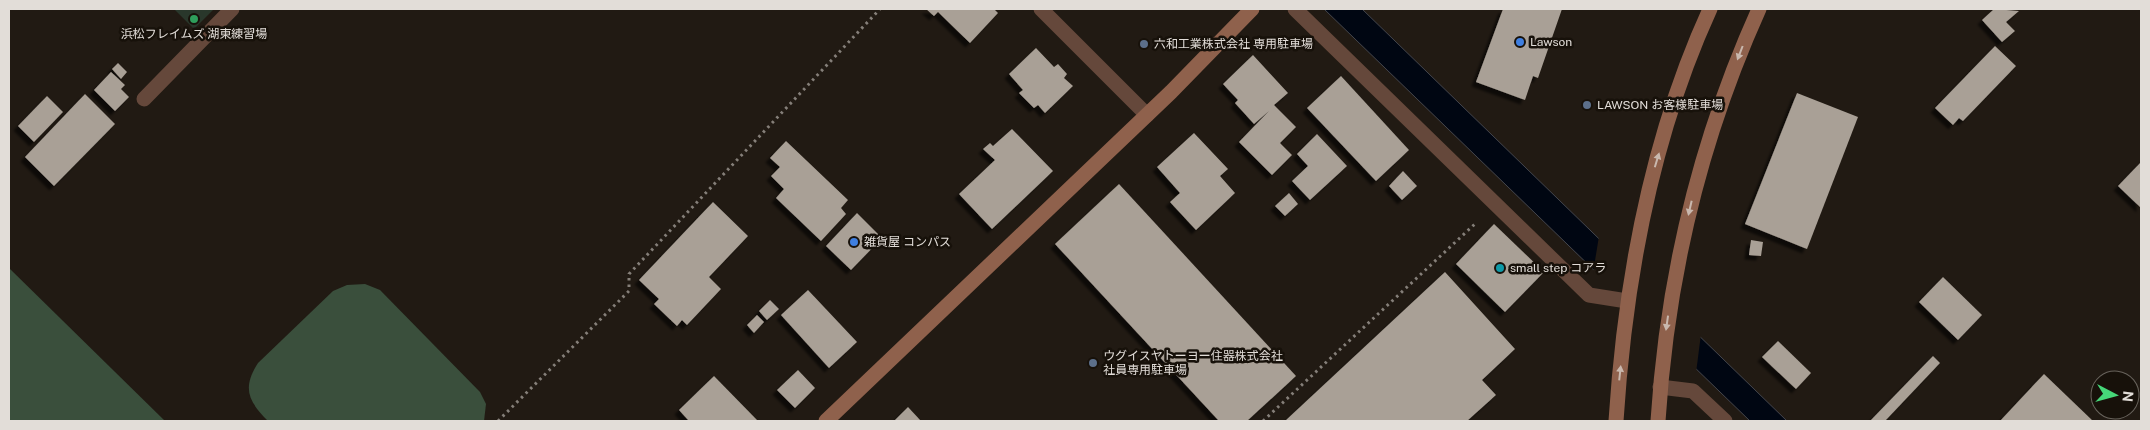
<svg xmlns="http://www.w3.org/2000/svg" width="2150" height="430" viewBox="0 0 2150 430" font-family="'Public Sans','Noto Sans JP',sans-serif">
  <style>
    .green { fill: #29372b }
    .forest { fill: #3a4f3c }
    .water { fill: #000612; stroke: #44464d }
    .pier { fill: #211a13 }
    .building { fill: #a9a096; filter: url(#shadow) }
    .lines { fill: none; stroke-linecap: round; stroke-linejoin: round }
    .path { stroke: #857f79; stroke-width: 3; stroke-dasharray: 2.5 4; stroke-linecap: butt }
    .street { stroke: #65483b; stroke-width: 15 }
    .secondary { stroke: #8f614c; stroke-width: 15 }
    .oneway { fill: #c9b8ae }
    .leisure-dot { fill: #2e9e5b; stroke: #17110a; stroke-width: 2 }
    .shop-dot { fill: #3f7fe0; stroke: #17110a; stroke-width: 2 }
    .service-dot { fill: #5c6f8a; stroke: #17110a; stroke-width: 2 }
    .culture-dot { fill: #0f9aa8; stroke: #17110a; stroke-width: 2 }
    .labels { text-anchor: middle; stroke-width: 5; stroke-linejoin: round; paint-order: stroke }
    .poi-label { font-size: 12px; fill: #e2ddd8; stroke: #17110a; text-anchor: start }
  </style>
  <defs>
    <filter id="shadow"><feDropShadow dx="-4.5" dy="4.5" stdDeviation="1" flood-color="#0009"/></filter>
  </defs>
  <rect width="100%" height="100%" fill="#211a13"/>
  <path class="green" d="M 174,9 L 214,9 L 194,29 Z"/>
  <g class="forest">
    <path d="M 9,268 L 165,421 L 9,421 Z"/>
    <path d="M 365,284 L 380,290 L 480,392 L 486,404 L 484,421 L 268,421 C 248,401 242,388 258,363 L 333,291 L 347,285 Z"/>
  </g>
  <path class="water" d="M 1324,9 L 1362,9 L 1787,421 L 1750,421 Z"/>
  <path class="pier" d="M 1599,236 L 1701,334 L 1696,373 L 1593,273 Z"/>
  <g class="building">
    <path d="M 926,9 L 994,9 L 998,13 L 970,43 L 938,12 L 934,16 Z"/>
    <path d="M 1503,9 L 1562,9 L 1538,78 L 1533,76 L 1525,100 L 1476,82 Z"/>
    <path d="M 1994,9 L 2019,11 L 2006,22 L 2015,31 L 2002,42 L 1982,20 Z"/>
    <path d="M 1995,46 L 2016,66 L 1963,121 L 1959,118 L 1953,125 L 1935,108 Z"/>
    <path d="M 1036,48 L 1054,67 L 1058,64 L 1067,74 L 1064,78 L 1073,86 L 1045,113 L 1038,105 L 1034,108 L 1019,93 L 1023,90 L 1009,74 Z"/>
    <path d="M 1253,55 L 1288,93 L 1274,105 L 1296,127 L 1280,143 L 1292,155 L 1272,175 L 1239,142 L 1269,111 L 1254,124 L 1235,103 L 1238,100 L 1223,84 Z"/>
    <path d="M 118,63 L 127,72 L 121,79 L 112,69 Z"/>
    <path d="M 111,72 L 125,85 L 121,89 L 129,97 L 115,111 L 94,90 Z"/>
    <path d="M 1341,76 L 1409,150 L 1376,181 L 1307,108 Z"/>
    <path d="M 1797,93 L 1858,117 L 1807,249 L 1745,224 Z"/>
    <path d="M 85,94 L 115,124 L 54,186 L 25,157 Z"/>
    <path d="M 47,96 L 63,112 L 34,142 L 18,126 Z"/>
    <path d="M 1012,129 L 1053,171 L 992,229 L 959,194 L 995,160 L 983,149 L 990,143 L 993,146 Z"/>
    <path d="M 1194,133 L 1228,169 L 1220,176 L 1235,193 L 1196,230 L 1170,202 L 1180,193 L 1157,167 Z"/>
    <path d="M 1317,134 L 1347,166 L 1310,200 L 1292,181 L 1308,166 L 1297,154 Z"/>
    <path d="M 786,141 L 848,200 L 841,208 L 846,214 L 821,241 L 776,198 L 784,189 L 771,176 L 780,167 L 770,158 Z"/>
    <path d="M 2141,162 L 2141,208 L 2118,186 Z"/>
    <path d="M 1403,171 L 1417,186 L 1402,200 L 1389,186 Z"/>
    <path d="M 1119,184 L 1296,376 L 1247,421 L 1219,421 L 1055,244 Z"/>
    <path d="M 1289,193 L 1298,204 L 1285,216 L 1275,206 Z"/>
    <path d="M 713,202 L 748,236 L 709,277 L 721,289 L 687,325 L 682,320 L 677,326 L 654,304 L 659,299 L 639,280 Z"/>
    <path d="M 857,213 L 882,238 L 851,270 L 826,246 Z"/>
    <path d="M 1494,224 L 1544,272 L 1505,312 L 1456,264 Z"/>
    <path d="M 1751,240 L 1763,242 L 1761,256 L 1749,255 Z"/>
    <path d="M 1445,272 L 1515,349 L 1482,380 L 1496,395 L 1467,421 L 1285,421 Z"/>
    <path d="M 1943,277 L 1982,315 L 1958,340 L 1919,302 Z"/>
    <path d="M 808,290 L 857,342 L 829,368 L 781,315 Z"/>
    <path d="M 770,300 L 779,309 L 767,320 L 759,311 Z"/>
    <path d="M 757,315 L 764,322 L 754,333 L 747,325 Z"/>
    <path d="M 1778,341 L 1811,373 L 1796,389 L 1762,357 Z"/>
    <path d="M 1933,356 L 1940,363 L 1885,421 L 1870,421 Z"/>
    <path d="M 798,370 L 815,388 L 795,408 L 777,390 Z"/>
    <path d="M 2044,374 L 2093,421 L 2000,421 Z"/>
    <path d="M 714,376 L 758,421 L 689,421 L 679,410 Z"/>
    <path d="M 908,407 L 921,421 L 894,421 Z"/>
  </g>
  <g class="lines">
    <g class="path">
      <path d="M 498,421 L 629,291 L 629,274 L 880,9"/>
      <path d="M 1263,421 L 1477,222"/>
    </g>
    <g class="street">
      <path d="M 1041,9 L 1147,115"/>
      <path d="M 1295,9 L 1589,295 L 1627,301"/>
      <path d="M 144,99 L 232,9"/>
      <path d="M 1660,387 L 1693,391 L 1725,421"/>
    </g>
    <g class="secondary">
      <path d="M 826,421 L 1171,92 L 1252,9"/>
      <path d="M 1616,421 C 1625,280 1651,138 1710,9"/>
      <path d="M 1658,421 C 1667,278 1700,140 1759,9"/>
    </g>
  </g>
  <defs><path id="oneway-solid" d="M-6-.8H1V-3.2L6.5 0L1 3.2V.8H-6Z" transform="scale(1.25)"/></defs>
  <g class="oneway">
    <use href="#oneway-solid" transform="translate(1740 53) rotate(111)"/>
    <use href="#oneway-solid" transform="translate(1657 160) rotate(-73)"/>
    <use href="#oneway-solid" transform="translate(1690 208) rotate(103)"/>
    <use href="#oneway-solid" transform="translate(1667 323) rotate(98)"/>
    <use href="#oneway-solid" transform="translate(1620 373) rotate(-84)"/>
  </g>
  <circle class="leisure-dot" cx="194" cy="19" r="5"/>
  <g class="shop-dot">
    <circle cx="1520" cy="42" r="5"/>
    <circle cx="854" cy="242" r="5"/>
  </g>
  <g class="service-dot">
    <circle cx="1144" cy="44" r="5"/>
    <circle cx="1587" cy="105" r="5"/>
    <circle cx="1093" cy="363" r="5"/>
  </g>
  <circle class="culture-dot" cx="1500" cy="268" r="5"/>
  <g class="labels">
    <g class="poi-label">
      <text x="194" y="38" text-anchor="middle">浜松フレイムズ 湖東練習場</text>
      <text x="1530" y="46">Lawson</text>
      <text x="1154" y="48">六和工業株式会社 専用駐車場</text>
      <text x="1597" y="109">LAWSON お客様駐車場</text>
      <text x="864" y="246">雑貨屋 コンパス</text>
      <text x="1510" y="272">small step コアラ</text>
      <text x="1103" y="360">ウグイスヤトーヨー住器株式会社<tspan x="1103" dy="14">社員専用駐車場</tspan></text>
    </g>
  </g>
  <rect width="2150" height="430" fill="none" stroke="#e2ddd8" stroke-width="20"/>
  <g transform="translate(2115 395) rotate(96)"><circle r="24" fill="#17110a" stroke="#68635c"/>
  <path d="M0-4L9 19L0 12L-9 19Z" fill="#46d779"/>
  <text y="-8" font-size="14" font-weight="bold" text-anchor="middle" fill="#e2ddd8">N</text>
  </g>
</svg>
